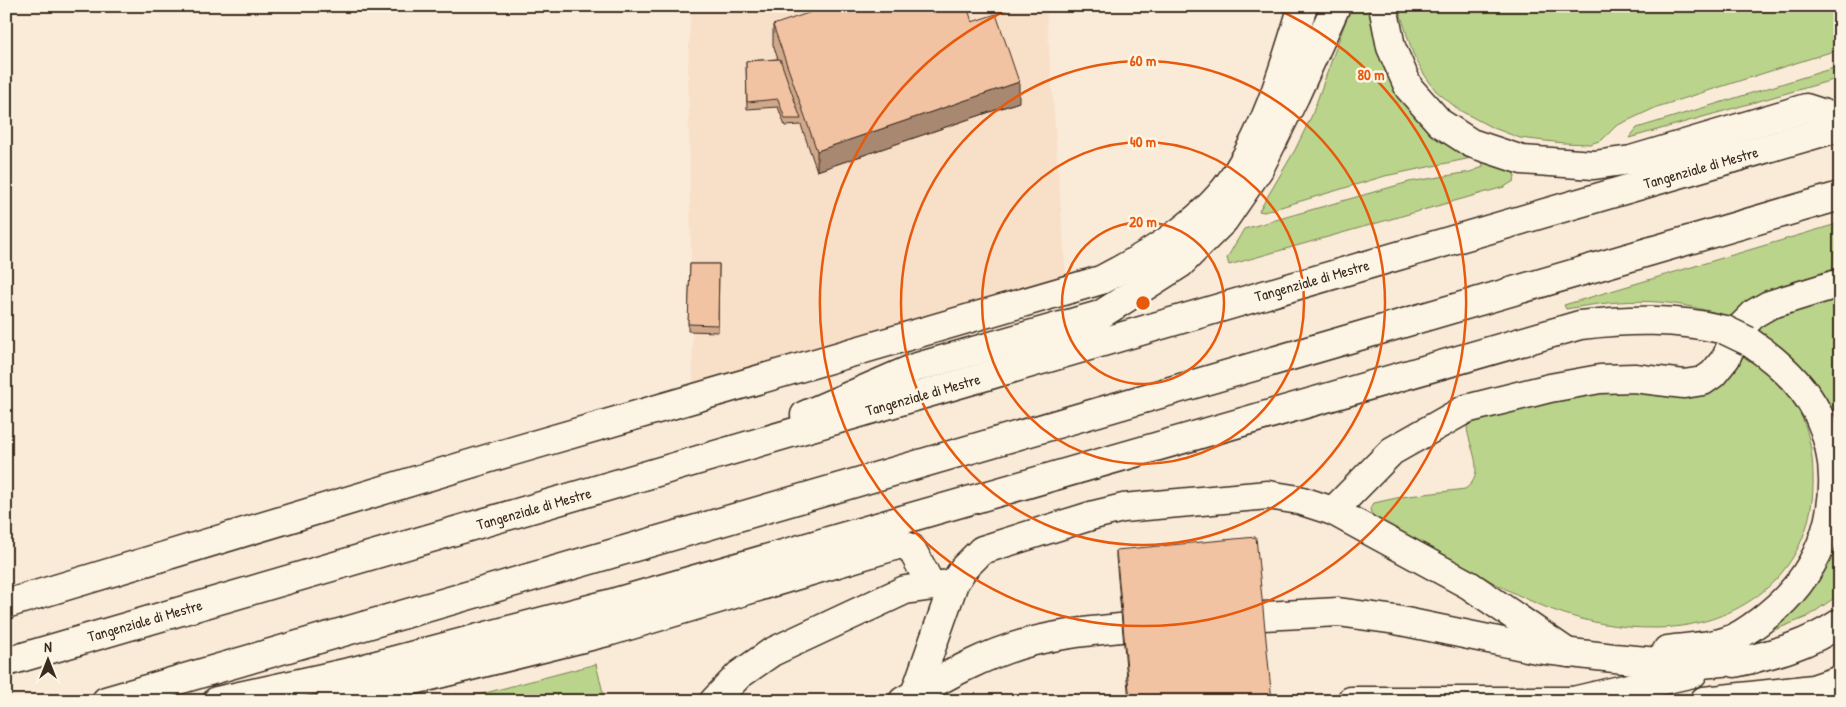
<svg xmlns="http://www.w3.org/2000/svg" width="1846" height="707" viewBox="0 0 1846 707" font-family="'Patrick Hand',sans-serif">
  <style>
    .built { fill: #f8dfc8 }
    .green { fill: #bad48b; stroke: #7a7f54 }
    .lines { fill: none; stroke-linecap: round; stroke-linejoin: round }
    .minor-casing { stroke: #3b2a1e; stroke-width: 31 }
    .highway-casing { stroke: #3b2a1e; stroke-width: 31 }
    .minor { stroke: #fcf5e5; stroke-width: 28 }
    .highway { stroke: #fcf5e5; stroke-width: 28 }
    .highway-bridge-casing { stroke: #3b2a1e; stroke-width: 31; stroke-linecap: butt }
    .highway-bridge { stroke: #fcf5e5; stroke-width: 28 }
    .wall { fill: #d0a88b; stroke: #3b2a1e }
    .shaded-wall { fill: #a98871; stroke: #3b2a1e }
    .building { fill: #f2c3a2; stroke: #3b2a1e }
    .ring { fill: none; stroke: #e8590c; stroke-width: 2.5 }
    .labels { text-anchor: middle; stroke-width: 5; stroke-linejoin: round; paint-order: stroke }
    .street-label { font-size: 15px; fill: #3b2a1e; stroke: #fcf5e5 }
    .centre { fill: #e8590c; stroke: #fcf5e5; stroke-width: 2.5 }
    .ring-label { font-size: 15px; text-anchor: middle; font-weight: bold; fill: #e8590c; stroke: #fcf5e5; stroke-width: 5; stroke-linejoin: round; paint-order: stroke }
  </style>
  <rect width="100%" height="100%" fill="#faebd8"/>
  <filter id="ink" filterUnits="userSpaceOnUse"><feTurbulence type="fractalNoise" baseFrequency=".02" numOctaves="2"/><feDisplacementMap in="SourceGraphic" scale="10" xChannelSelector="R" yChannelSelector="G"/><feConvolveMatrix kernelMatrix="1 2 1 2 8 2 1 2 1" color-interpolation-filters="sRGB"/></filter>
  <g filter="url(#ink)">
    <path class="built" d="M 691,6 L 1046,6 L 1066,277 L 693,384 L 688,69 Z"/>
    <g class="green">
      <path d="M 1351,6 L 1371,6 L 1387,66 L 1513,171 L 1515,177 L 1514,181 L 1504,187 L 1229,265 L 1227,258 L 1244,229 L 1409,182 L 1470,172 L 1483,167 L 1482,160 L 1476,157 L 1385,176 L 1264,212 L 1259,211 L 1295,150 L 1312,115 Z"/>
      <path d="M 1398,6 L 1840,6 L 1840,49 L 1657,107 L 1616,126 L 1602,140 L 1590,144 L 1563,143 L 1520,138 L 1491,127 L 1459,110 L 1436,91 L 1424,74 L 1413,54 Z"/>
      <path d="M 1840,66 L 1840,78 L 1629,138 L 1637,128 Z"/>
      <path d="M 1840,223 L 1840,275 L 1748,305 L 1731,318 C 1670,297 1628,298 1566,309 L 1564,305 Z"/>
      <path d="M 1840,287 L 1840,448 L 1815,385 L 1796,361 L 1754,326 Z"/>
      <path d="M 1738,343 C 1760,365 1785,385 1800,413 C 1809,431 1813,456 1813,476 C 1816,568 1746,626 1657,628 C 1577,629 1524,600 1456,562 C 1433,550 1387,530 1371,513 L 1370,509 L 1374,503 L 1401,497 L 1465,489 C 1488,474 1468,446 1467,427 C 1467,424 1470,419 1471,416 L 1588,384 L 1688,390 Z"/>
      <path d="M 1840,509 L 1840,594 L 1807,617 L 1772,631 L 1769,626 Z"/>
      <path d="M 596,664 L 605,701 L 455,701 Z"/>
    </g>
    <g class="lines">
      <g class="minor-casing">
        <g id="minor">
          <path d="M 1333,511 L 1392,451 L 1466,409 L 1550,388 L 1600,379 L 1634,378 L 1684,384 L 1703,381 L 1713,374 L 1726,358 L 1737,331 L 1755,313 L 1769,305 L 1840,283"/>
          <path d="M 6,604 L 513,451 L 1101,280 C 1149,255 1208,220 1237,172 C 1270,121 1285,63 1303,6"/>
          <path d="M 915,694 L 954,583 L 964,568 L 982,550 L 1094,515 L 1123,508 L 1268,495 L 1299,500 L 1333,511 L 1469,585 L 1568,653"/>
          <path d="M 330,701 L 611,631 L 901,544 L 911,548 L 931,585"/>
          <path d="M 714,701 L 739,675 L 772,652 L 905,590 L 948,584"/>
        </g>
      </g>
      <g class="highway-casing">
        <g id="highway">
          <path d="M 1383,6 L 1391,47 L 1409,88 L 1440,123 L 1471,143 L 1522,160 L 1594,165 L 1631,160 L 1806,108 L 1840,119"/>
          <path d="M 805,415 L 914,368 L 1100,315 L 1180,264 L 1224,220 L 1259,169 L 1295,96 L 1336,6"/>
          <path d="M 1227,618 L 1338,612 L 1396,620 L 1537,649 L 1614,658 L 1691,665 L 1753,659"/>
          <path d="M 1667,650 C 1686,647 1709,647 1727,641 C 1746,634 1777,609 1790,594 C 1834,545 1846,474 1818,414 C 1803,384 1775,359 1748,341"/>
          <path d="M 6,662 L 1840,127"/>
          <path d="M 1735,663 C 1773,654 1808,645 1840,623"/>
          <path d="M 106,701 L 1840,196"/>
          <path d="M 217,701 L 350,672 L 616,602 L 1580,325 C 1630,319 1676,318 1725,330"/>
          <path d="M 903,701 C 943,677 985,654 1030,642 C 1072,631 1117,629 1159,624"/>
          <path d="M 1351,701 L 1578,701"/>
          <path d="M 1573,701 L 1693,673"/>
          <path d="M 1704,701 L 1813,689 L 1840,680"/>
        </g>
      </g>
      <use href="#minor" class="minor"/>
      <use href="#highway" class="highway"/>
      <g class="highway-bridge-casing">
        <path id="highway-bridge" d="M 1725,330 L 1748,341"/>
      </g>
      <use href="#highway-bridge" class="highway-bridge"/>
    </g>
    <g class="wall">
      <path d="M 773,25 L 1019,102 L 817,171 L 801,125 L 785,126 L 778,107 L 747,109 L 746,61 L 778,59 L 773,45 Z"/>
      <path d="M 690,264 L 719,264 L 718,332 L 688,331 Z"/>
      <path d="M 1116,550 L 1272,701 L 1129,701 L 1116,557 Z"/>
    </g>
    <path class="shaded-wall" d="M 1019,82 L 1019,102 L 817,171 L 817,151 Z"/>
    <g class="building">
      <path d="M 829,6 L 967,6 L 972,22 L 996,14 L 1019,82 L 817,151 L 773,25 Z"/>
      <path d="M 780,59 L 801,119 L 785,119 L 778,99 L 747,102 L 746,61 Z"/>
      <path d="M 690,264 L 719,264 L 718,325 L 688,324 Z"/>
      <path d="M 1256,537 L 1272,701 L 1130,701 L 1116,550 Z"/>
    </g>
  </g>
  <g class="ring">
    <circle cx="1143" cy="303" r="81"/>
    <circle cx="1143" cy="303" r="161"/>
    <circle cx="1143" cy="303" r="242"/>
    <path d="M1272 7A323 323 0 1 1 1014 7"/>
  </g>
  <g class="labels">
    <g class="street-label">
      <text transform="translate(1701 168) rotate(-16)" y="5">Tangenziale di Mestre</text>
      <text transform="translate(1312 281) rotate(-16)" y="5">Tangenziale di Mestre</text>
      <text transform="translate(923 395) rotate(-16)" y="5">Tangenziale di Mestre</text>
      <text transform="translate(534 509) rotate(-16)" y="5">Tangenziale di Mestre</text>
      <text transform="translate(145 621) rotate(-16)" y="5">Tangenziale di Mestre</text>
    </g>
  </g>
  <circle cx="1143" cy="303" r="8" class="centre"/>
  <g class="ring-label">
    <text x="1143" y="66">60 m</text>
    <text x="1371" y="80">80 m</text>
    <text x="1143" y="147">40 m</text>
    <text x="1143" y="227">20 m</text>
  </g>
  <rect width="1846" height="707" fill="none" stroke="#fcf5e5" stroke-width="25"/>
  <rect x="12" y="12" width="1821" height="682" fill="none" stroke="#3b2a1e" stroke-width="2" filter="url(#ink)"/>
  <g transform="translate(48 660)" stroke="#fcf5e5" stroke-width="4" paint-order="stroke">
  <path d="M0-4L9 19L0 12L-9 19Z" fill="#3b2a1e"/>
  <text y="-8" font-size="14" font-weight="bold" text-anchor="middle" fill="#3b2a1e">N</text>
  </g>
</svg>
